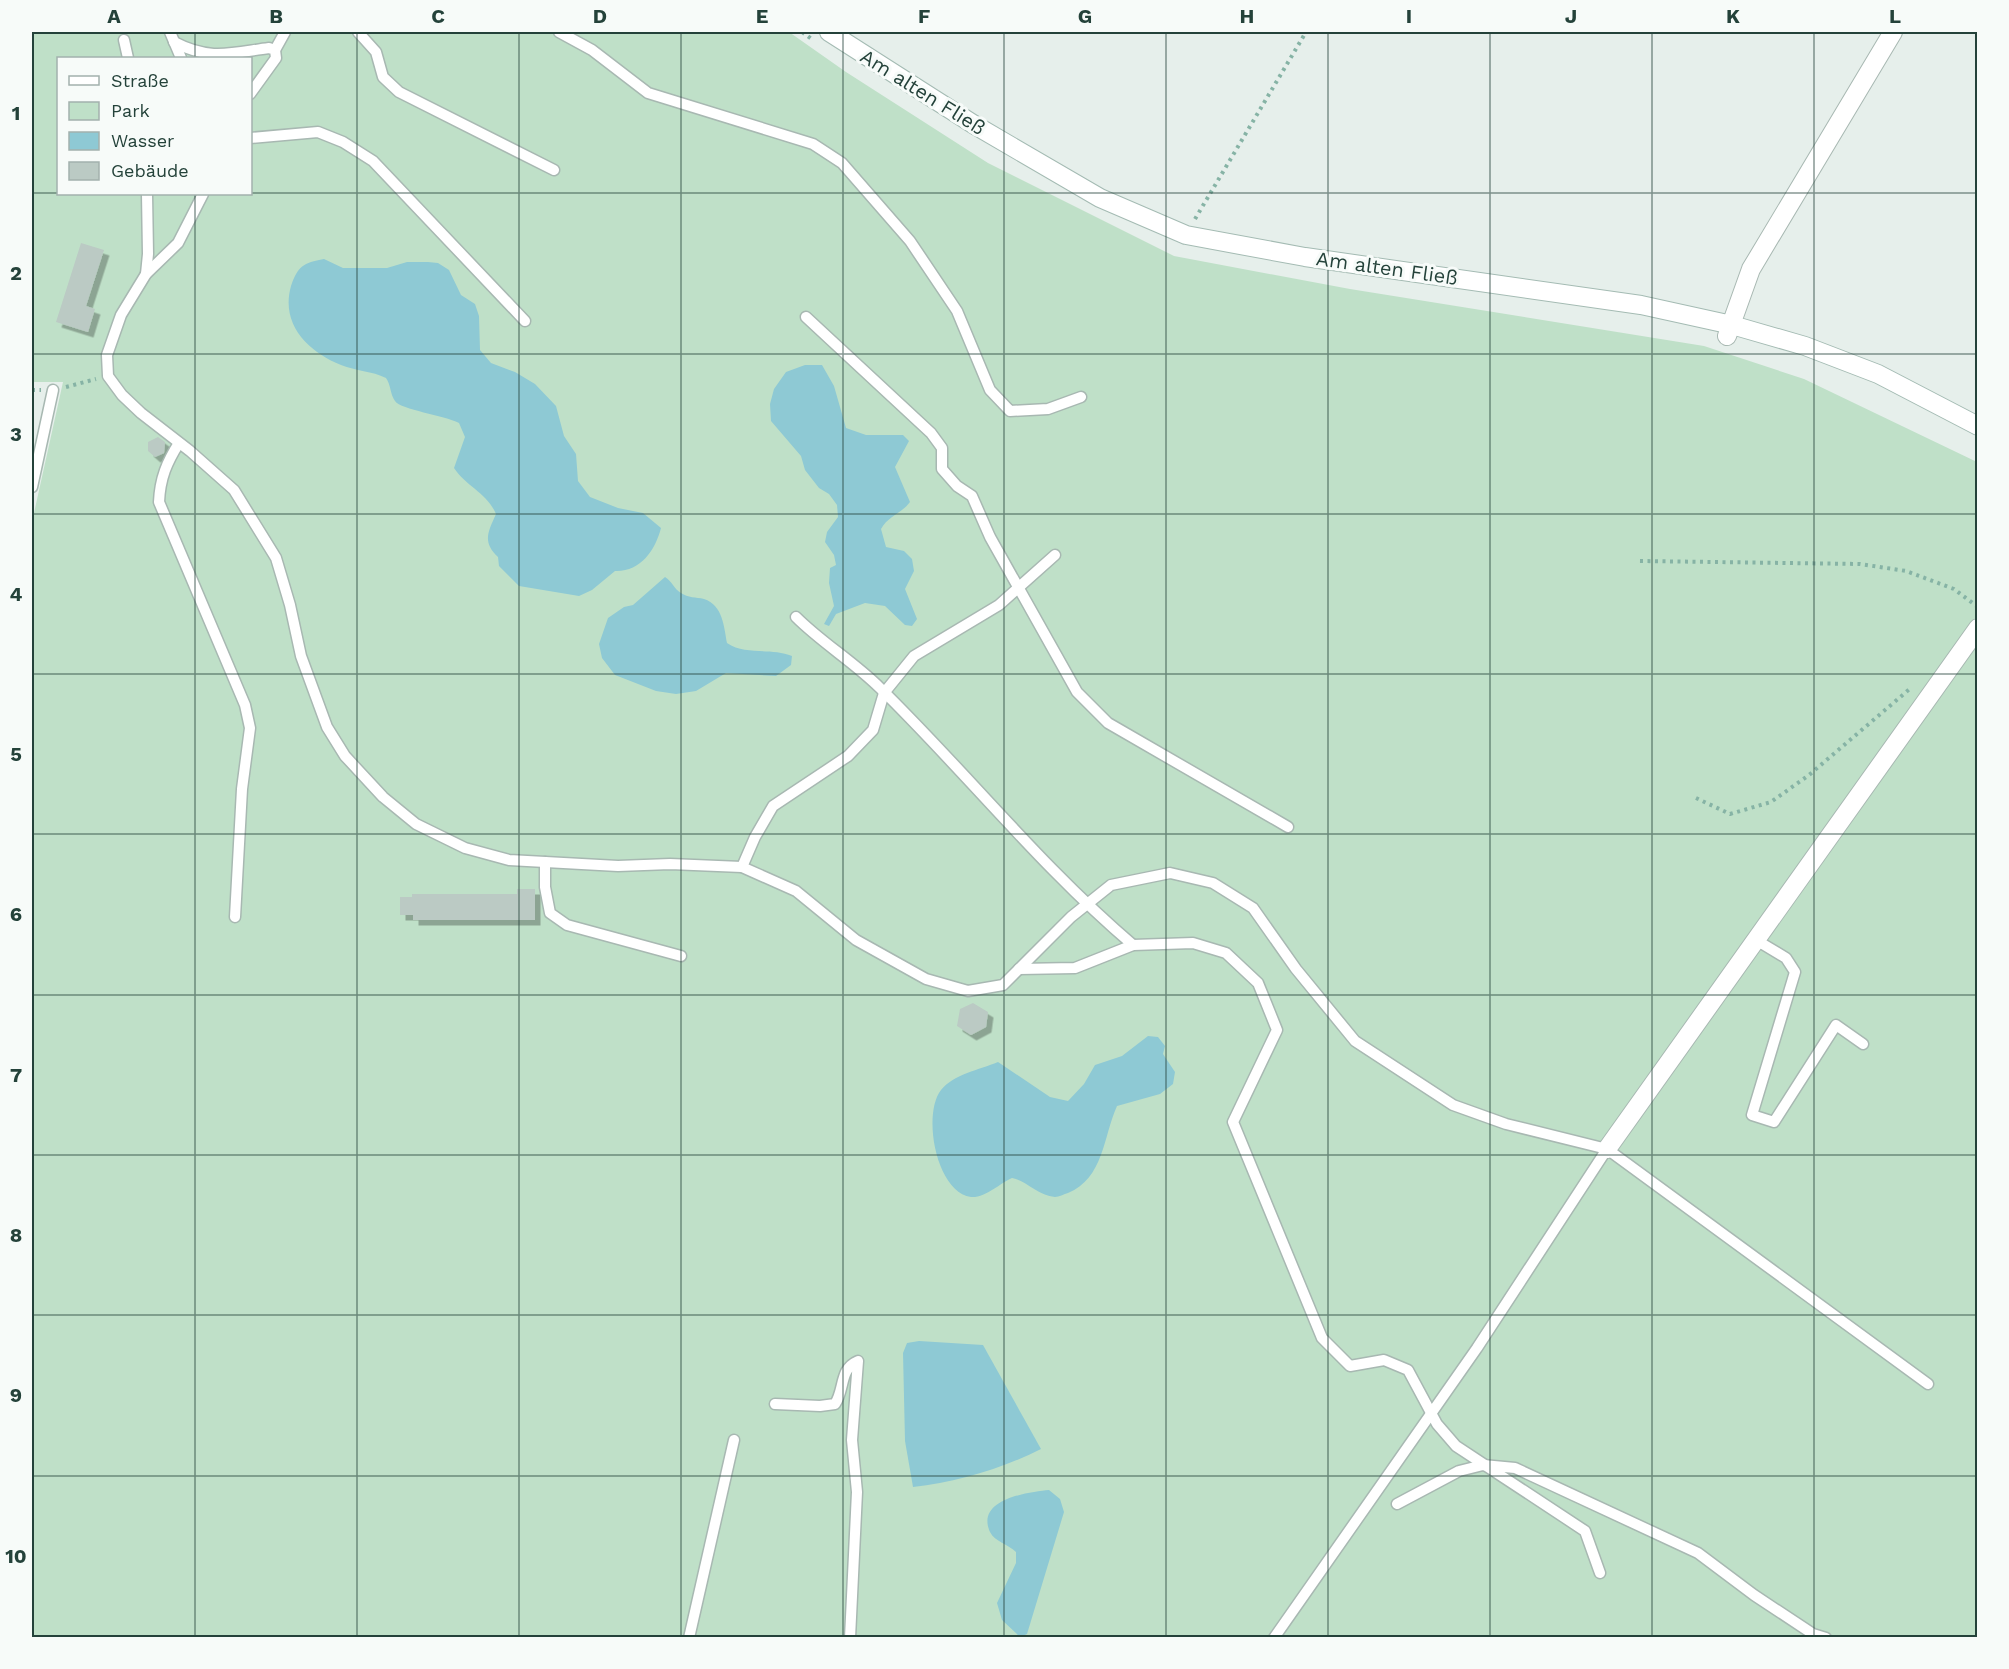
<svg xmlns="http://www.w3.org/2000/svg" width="2009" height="1669" viewBox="0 0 2009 1669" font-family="'Work Sans',sans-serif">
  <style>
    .green { fill: #bfe0c8; fill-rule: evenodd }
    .water { fill: #8ec9d4 }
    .building { fill: #bbcac4; filter: url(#shadow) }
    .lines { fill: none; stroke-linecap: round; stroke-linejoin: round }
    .lane-casing { stroke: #a8b8b2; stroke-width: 13 }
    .street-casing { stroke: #a8b8b2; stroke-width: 20 }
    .secondary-casing { stroke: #a4bbb3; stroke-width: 20 }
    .path { stroke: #86b3a5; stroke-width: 4; stroke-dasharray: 3 4.5; stroke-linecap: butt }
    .lane { stroke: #fff; stroke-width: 10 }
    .street { stroke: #fff; stroke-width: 18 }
    .secondary { stroke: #fff; stroke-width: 18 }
    .grid { fill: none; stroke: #24423a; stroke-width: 1.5; stroke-opacity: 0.55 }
    .labels { text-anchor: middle; stroke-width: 6; stroke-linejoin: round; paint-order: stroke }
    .street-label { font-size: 20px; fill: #24423a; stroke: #f7fbf9 }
    .neatline { fill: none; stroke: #24423a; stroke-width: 2 }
    .grid-label { font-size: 20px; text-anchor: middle; font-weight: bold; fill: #24423a }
  </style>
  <defs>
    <filter id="shadow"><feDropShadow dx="5.5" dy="5.5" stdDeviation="0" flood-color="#0004"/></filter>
  </defs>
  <rect width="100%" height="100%" fill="#e6efeb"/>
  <path class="green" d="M 32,32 L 789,32 L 846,72 L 988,163 L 1174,256 L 1350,289 L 1704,346 L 1804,379 L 1977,462 L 1977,1637 L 32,1638 L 32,522 L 63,382 L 32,382 ZM 58,58 L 250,58 L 250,194 L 58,194 Z"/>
  <g class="water">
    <path d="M 324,259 L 343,268 L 387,268 L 407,262 L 428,262 L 438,263 L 449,270 L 461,295 L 475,304 L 479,316 L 480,350 L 491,363 L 515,372 L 535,384 L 556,406 L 564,436 L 576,454 L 578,481 L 590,497 L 618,508 L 643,513 L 661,528 C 655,551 640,572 615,571 L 592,590 L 579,596 L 519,586 L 499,566 L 498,557 C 482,542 488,532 496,514 C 488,494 466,486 454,468 L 465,437 L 459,423 C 444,415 401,410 395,401 C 390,394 391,385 386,378 C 372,371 356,371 341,365 C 309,352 280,325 291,286 C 298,266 303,263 324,259 Z"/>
    <path d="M 805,365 L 822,365 L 834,386 L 846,428 L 866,435 L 903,435 L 909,441 L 895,467 L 910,502 C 901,514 888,516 881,529 L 886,547 L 904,551 L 912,559 L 914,571 L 905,589 L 917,619 L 912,626 L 905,625 L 885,606 L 865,603 L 836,614 L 829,626 L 824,624 L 834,606 L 829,583 L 830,568 L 836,565 L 834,555 L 825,542 L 827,532 L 838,517 L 837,505 L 829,494 L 819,488 L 805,470 L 801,456 L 771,421 L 770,404 L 774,389 L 786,372 Z"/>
    <path d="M 665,577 C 672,581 674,589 681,593 C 688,598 696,597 704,599 C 723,605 724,627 727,643 C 746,656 771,647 792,656 L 791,665 L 776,676 L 726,673 L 696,691 L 676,694 L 656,691 L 615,675 L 602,658 L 599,644 L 608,618 L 624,607 L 633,605 Z"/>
    <path d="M 1148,1036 L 1158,1037 L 1165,1046 L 1163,1054 L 1175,1072 L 1173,1084 L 1160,1094 L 1117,1106 C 1103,1137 1104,1178 1068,1193 C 1064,1194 1059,1197 1055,1197 C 1038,1196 1027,1181 1012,1178 C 1000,1183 986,1198 971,1197 C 936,1192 922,1114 941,1090 C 954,1074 979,1070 998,1062 L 1050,1097 L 1068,1101 L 1084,1084 L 1095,1065 L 1122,1056 Z"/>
    <path d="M 919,1341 L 983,1345 L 1041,1449 C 1001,1469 957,1482 913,1487 L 905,1441 L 903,1353 L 907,1343 Z"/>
    <path d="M 1049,1490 L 1060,1499 L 1064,1512 L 1027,1634 L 1020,1637 L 1002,1620 L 997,1603 L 1016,1563 L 1016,1552 C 1008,1544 995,1542 990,1532 C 975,1499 1029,1492 1049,1490 Z"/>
  </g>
  <g class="building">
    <path d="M 81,243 L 104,250 L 86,306 L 95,309 L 88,332 L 56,322 Z"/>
    <path d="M 158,437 L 165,442 L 164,453 L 155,457 L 148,451 L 148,442 Z"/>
    <path d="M 517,889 L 535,889 L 535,920 L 413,920 L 413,915 L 400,915 L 400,897 L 412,897 L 412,894 L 517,894 Z"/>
    <path d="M 973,1003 L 988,1012 L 986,1027 L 971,1035 L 957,1026 L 960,1009 Z"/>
  </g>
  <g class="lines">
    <g class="lane-casing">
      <g id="lane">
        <path d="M 170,32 L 181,58"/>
        <path d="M 358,32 L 376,52 L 383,77 L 399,92 L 554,170"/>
        <path d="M 559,32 L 592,50 L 648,93 L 813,144 L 842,163 L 910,241 L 957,311 L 990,390 L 1010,411 L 1048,409 L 1081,397"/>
        <path d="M 124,40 L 128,58"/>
        <path d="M 174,42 C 210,61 231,53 269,48 L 275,50 L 276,58 L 250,94"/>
        <path d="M 275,50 L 285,32"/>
        <path d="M 250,138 L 318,132 L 343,142 L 373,161 L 525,321"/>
        <path d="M 203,194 L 178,243 L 146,274 L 121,315 L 107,355 L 108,376 L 122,395 L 141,413 L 190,451 L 234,490 L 276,558 L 290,605 L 301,656 L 327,727 L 345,756 L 383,797 L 416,824 L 465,848 L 509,860 L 618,866 L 670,864 L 742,867 L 796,891 L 856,940 L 926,979 L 968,991 L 1003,985 L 1071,917 L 1111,885 L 1170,873 L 1213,883 L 1253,908 L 1296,969 L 1355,1041 L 1453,1105 L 1506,1124 L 1607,1149 L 1928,1384"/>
        <path d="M 146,274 L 148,254 L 147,194"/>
        <path d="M 806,317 L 931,433 L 942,448 L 942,469 L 957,486 L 972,496 L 990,537 L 1077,692 L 1108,723 L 1288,827"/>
        <path d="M 179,443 C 167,462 160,478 159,502 L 245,705 L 250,728 L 242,789 L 235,917"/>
        <path d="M 32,487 L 53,390"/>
        <path d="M 796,617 C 822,643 854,662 880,688 C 966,772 1041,867 1133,945"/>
        <path d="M 545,862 L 545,887 L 550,913 L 567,925 L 681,956"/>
        <path d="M 742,867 L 755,837 L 773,806 L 848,756 L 873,730 L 884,693 L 914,656 L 999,605 L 1055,555"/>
        <path d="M 1756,940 L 1786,958 L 1795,972 L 1752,1115 L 1774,1122 L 1836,1025 L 1863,1044"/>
        <path d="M 1019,969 L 1075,968 L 1133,945 L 1193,943 L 1226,953 L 1258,983 L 1277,1030 L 1233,1122 L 1322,1338 L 1350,1366 L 1384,1360 L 1408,1370 L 1437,1424 L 1456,1446 L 1585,1531 L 1600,1573"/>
        <path d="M 775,1404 L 820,1406 L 835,1404 C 845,1389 839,1369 858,1361 L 852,1440 L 857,1492 L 850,1638"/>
        <path d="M 1397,1504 L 1459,1471 L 1483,1465 L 1515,1468 L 1698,1553 L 1754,1595 L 1813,1634 L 1826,1638"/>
        <path d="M 689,1638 L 734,1440"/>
        <path d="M 1274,1638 L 1477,1348 L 1607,1149"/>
      </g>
    </g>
    <g class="street-casing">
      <g id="street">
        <path d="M 1727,336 L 1751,269 L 1893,32"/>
        <path d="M 1607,1149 L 1978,628"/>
      </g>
    </g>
    <g class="secondary-casing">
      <path id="secondary" d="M 829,32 L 973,124 L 1100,198 L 1186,235 L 1305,257 L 1641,305 L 1732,325 L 1805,346 L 1878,374 L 1978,426"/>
    </g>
    <g class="path">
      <path d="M 802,32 L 813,40"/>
      <path d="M 1195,219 L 1306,32"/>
      <path d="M 66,387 L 96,379"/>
      <path d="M 32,390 L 41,390"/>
      <path d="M 1640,561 L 1860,564 L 1906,571 L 1954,589 L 1978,607"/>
      <path d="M 1696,798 L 1730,814 L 1771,802 L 1809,775 L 1912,687"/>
    </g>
    <use href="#lane" class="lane"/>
    <use href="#street" class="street"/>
    <use href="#secondary" class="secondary"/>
  </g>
  <path class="grid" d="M 195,32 L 195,58M 357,32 L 357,1638M 519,32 L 519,1638M 681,32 L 681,1638M 843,32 L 843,1638M 1004,32 L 1004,1638M 1166,32 L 1166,1638M 1328,32 L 1328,1638M 1490,32 L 1490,1638M 1652,32 L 1652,1638M 1814,32 L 1814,1638M 32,193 L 58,193M 250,193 L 1978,193M 195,194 L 195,1638M 32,354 L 1978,354M 32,514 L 1978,514M 32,674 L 1978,674M 32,834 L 1978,834M 32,995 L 1978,995M 32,1155 L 1978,1155M 32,1315 L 1978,1315M 32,1476 L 1978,1476"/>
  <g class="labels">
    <g class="street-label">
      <text transform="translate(923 92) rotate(32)" y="7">Am alten Fließ</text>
      <text transform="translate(1387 268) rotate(8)" y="7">Am alten Fließ</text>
    </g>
  </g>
  <rect width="2009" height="1669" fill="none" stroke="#f7fbf9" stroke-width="66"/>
  <rect x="57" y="57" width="195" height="138" fill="#f7fbf9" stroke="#a3b1ad" stroke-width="1.5"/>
  <rect x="69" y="76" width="30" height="9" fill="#ffffff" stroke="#a3b1ad" stroke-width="1.5"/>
  <text x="111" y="87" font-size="18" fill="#24423a">Straße</text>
  <rect x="69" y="102" width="30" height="18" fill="#bfe0c8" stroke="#a3b1ad" stroke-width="1.5"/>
  <text x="111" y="117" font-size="18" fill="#24423a">Park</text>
  <rect x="69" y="132" width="30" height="18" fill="#8ec9d4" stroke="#a3b1ad" stroke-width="1.5"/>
  <text x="111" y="147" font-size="18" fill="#24423a">Wasser</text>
  <rect x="69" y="162" width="30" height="18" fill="#bbcac4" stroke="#a3b1ad" stroke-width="1.5"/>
  <text x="111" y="177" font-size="18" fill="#24423a">Gebäude</text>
  <rect x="33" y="33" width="1943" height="1603" class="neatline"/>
  <g class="grid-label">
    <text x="114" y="23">A</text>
    <text x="276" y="23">B</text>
    <text x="438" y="23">C</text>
    <text x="600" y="23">D</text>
    <text x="762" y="23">E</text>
    <text x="924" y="23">F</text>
    <text x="1085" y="23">G</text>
    <text x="1247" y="23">H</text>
    <text x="1409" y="23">I</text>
    <text x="1571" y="23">J</text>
    <text x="1733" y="23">K</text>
    <text x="1895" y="23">L</text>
    <text x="16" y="120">1</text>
    <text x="16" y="280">2</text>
    <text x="16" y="441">3</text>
    <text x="16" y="601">4</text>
    <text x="16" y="761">5</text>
    <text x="16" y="921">6</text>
    <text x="16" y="1082">7</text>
    <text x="16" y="1242">8</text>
    <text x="16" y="1402">9</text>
    <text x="16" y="1563">10</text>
  </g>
</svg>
